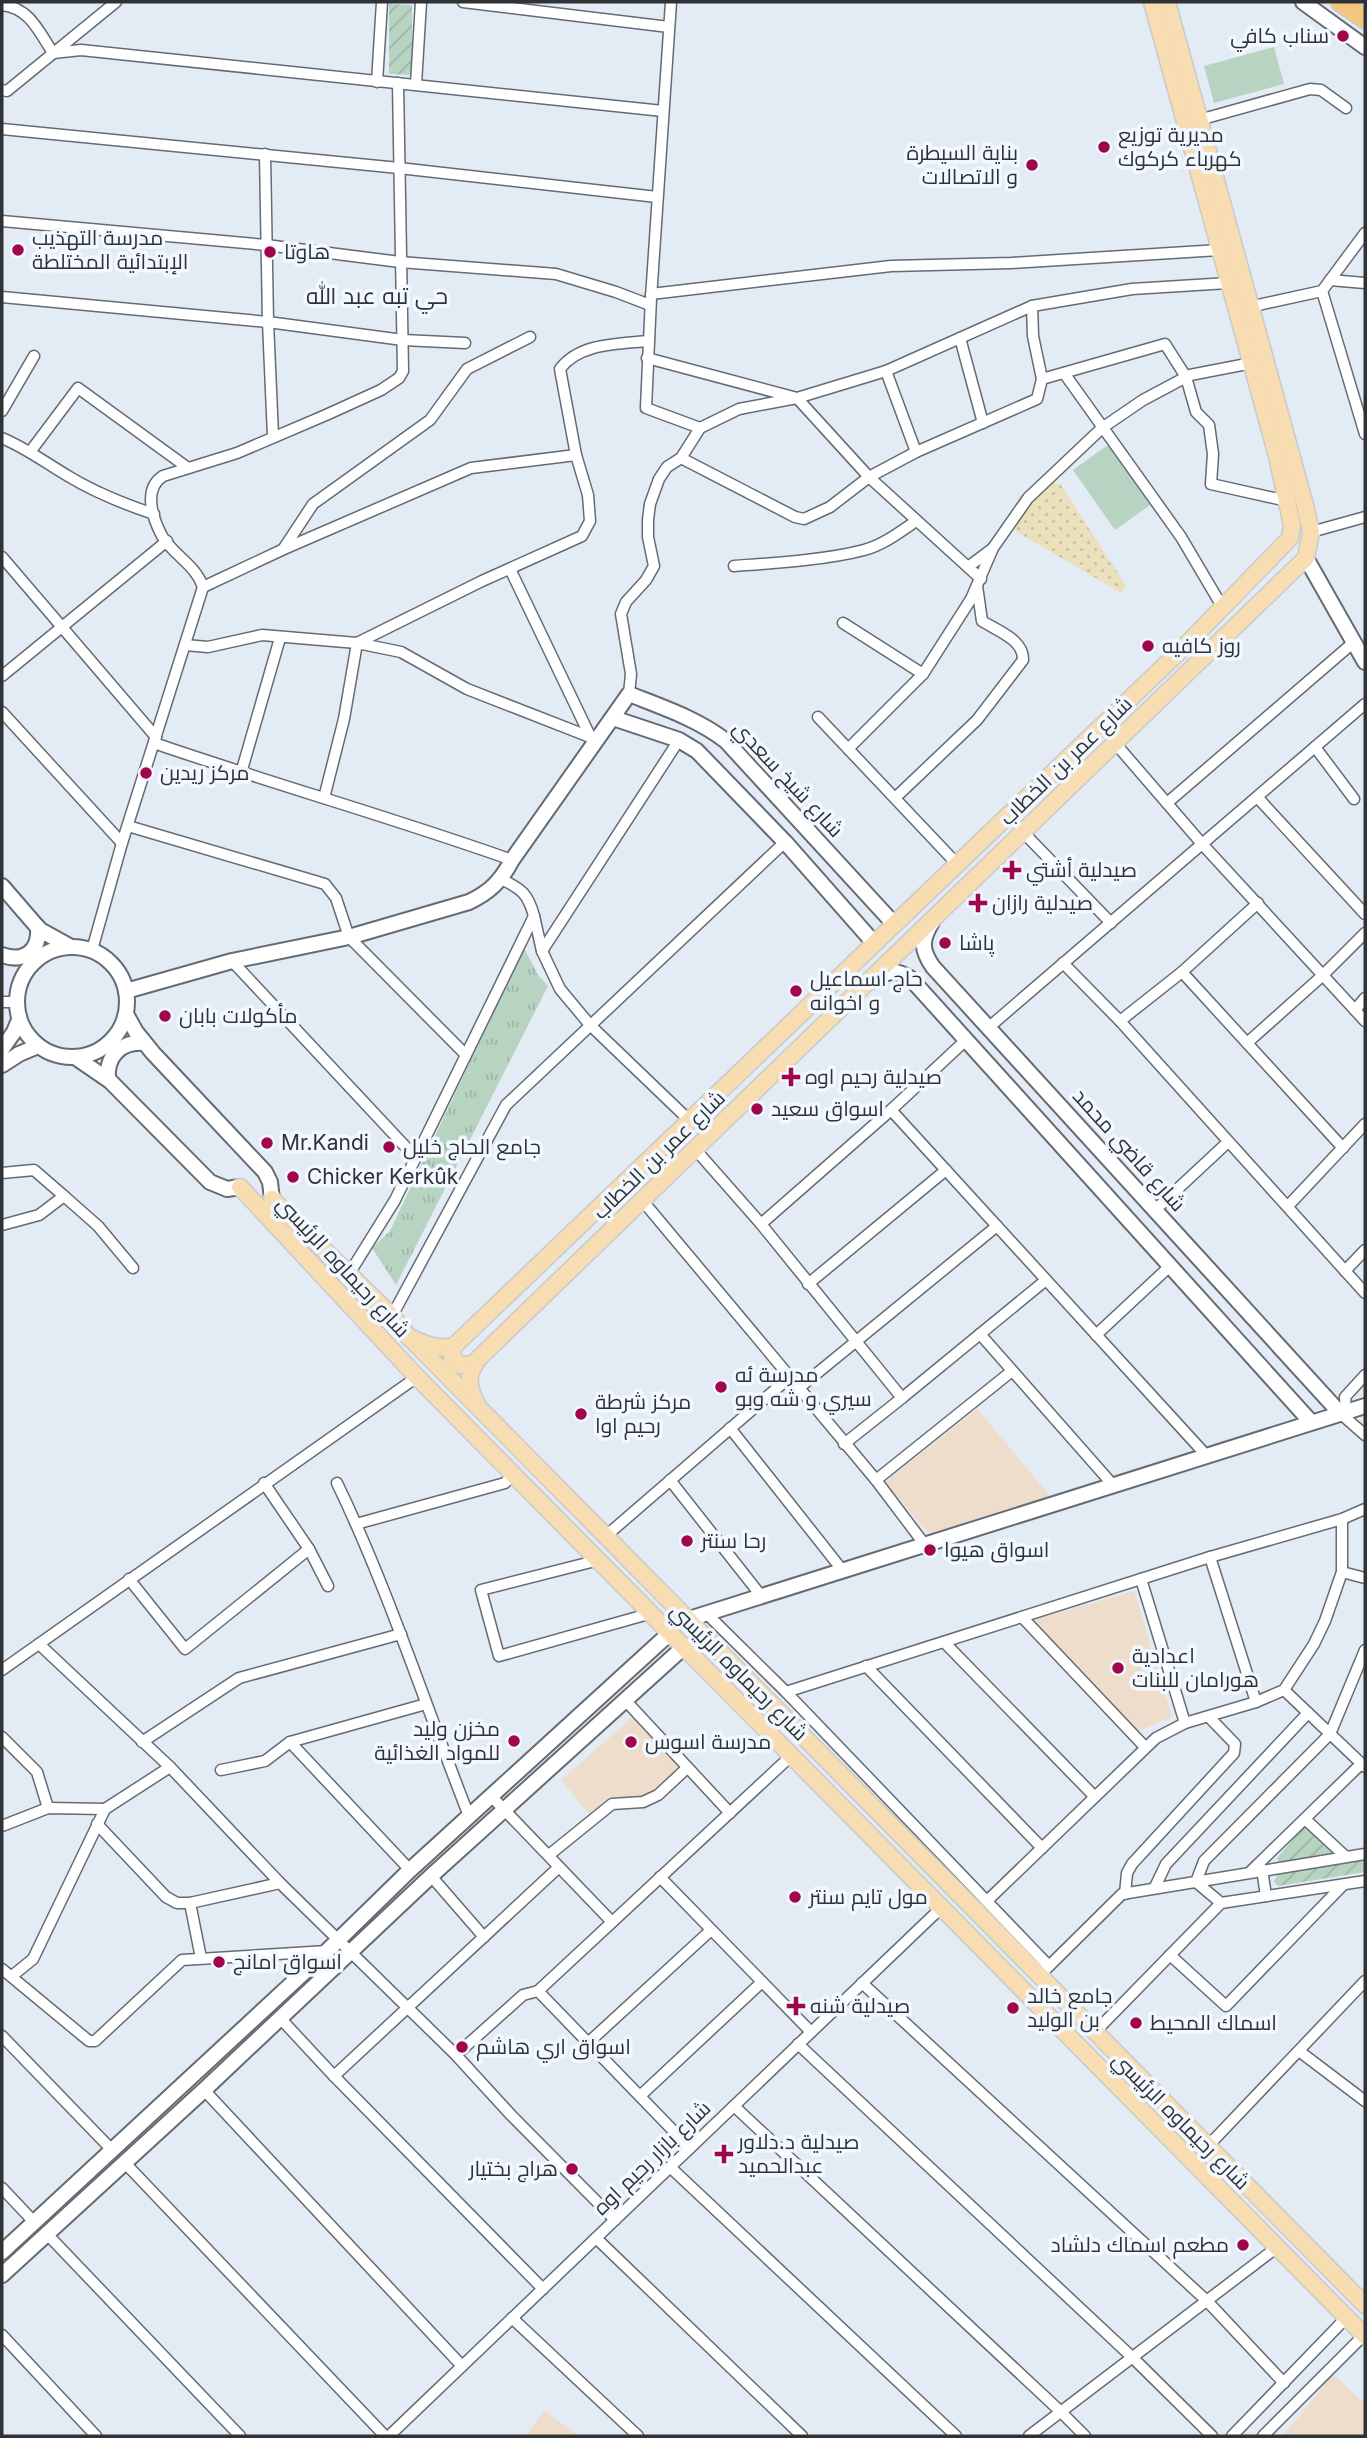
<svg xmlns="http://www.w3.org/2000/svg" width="1367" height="2438" viewBox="0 0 1367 2438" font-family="Inter,Cairo,sans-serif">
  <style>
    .education { fill: #eeddcb }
    .grass { fill: url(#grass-tufts) }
    .sand { fill: url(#sand-dots) }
    .garden { fill: url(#garden-furrows) }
    .pitch { fill: #b7d3c1 }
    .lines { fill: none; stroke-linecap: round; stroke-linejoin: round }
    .street-casing { stroke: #656b73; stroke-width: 13 }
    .secondary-casing { stroke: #656b73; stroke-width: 18 }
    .primary-casing { stroke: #c9cacb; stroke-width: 19 }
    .highway-casing { stroke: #c9cacb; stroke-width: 21 }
    .street { stroke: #fff; stroke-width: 10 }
    .secondary { stroke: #fff; stroke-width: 14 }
    .primary { stroke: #f7ddb1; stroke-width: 16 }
    .highway { stroke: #f2c77d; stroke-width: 18 }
    .poi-dot { fill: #9f064c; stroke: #f2f8ff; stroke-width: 2.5 }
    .labels { text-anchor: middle; stroke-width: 7; stroke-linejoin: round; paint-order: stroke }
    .poi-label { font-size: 21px; fill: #303336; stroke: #f2f8ff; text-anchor: start }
    .street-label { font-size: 21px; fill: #303336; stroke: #f2f8ff }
    .neighbourhood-label { font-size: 23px; fill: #303336; stroke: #f2f8ff }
  </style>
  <defs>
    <pattern id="grass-tufts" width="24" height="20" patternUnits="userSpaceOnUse" patternTransform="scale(1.75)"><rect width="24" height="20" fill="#b7d3c1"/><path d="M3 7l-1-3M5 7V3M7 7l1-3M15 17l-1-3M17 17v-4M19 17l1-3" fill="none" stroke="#9eb6a6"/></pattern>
    <pattern id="sand-dots" width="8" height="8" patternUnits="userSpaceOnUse" patternTransform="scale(1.75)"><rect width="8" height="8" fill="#eae0bb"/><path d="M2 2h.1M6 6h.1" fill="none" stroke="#c9c1a1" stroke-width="1.8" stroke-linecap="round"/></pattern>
    <pattern id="garden-furrows" width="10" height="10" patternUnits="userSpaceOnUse" patternTransform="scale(1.75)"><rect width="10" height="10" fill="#b7d3c1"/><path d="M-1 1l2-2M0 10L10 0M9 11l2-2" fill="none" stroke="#9eb6a6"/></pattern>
  </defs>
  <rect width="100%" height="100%" fill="#e3ebf4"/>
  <g class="education">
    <path d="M 977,1409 L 1050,1496 L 929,1534 L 885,1482 Z"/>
    <path d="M 1134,1591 L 1172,1717 L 1137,1731 L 1033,1620 Z"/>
    <path d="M 634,1716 L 683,1768 L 656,1792 L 643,1797 L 609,1797 L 589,1814 L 561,1780 Z"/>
    <path d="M 1333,2374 L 1365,2404 L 1365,2436 L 1283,2436 Z"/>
    <path d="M 545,2411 L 579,2436 L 525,2436 Z"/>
  </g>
  <path class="grass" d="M 524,948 L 538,975 L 548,986 L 396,1285 L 372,1248 L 390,1231 Z"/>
  <path class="sand" d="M 1051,482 L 1061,485 L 1126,586 L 1121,593 L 1012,529 L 1031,502 Z"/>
  <g class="garden">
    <path d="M 389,4 L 412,5 L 412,75 L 389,74 Z"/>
    <path d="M 1305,1826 L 1334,1852 L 1335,1855 L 1279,1864 L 1277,1858 Z"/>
    <path d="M 1365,1860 L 1365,1872 L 1278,1886 L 1274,1882 L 1278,1873 Z"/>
  </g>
  <g class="pitch">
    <path d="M 1274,47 L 1284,84 L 1214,103 L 1204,66 Z"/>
    <path d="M 1108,445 L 1150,505 L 1115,530 L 1073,470 Z"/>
  </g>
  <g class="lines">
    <g class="street-casing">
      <g id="street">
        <path d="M 463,2 L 669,27"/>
        <path d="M 671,2 L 651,298 L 646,408 L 700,428"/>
        <path d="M 2,5 C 30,8 39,32 53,53 L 81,50 L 663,111"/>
        <path d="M 377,82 L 382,2"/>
        <path d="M 416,84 L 421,2"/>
        <path d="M 2,90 L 7,91 L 116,2"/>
        <path d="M 1199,120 L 1310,89 L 1321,90 L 1346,108"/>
        <path d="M 2,129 L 399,168 L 657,197"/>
        <path d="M 265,154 L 268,322 L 273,436"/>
        <path d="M 2,221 L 266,245 L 400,262 L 556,274 L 616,292 L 650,305"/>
        <path d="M 1330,280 L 1365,283"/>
        <path d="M 1322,291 L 1365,434"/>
        <path d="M 651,294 L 891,266 L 1011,263 L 1219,250"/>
        <path d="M 2,297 L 268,322 L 403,340 L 465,343"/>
        <path d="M 1249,307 L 1322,291 L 1365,233"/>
        <path d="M 960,338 L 983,423"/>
        <path d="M 647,358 L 797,398 L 886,371 L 1032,306 L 1132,289 L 1228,283"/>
        <path d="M 886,371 L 916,452"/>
        <path d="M 1064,373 L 1181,537 L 1223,608"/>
        <path d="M 1042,379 L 1165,344 L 1186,377 L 1196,412 L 1209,425 L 1213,454 L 1211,484 L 1287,501"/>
        <path d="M 2,411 L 34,356"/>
        <path d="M 2,438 C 26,448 46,463 68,476 C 96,493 124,504 154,514"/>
        <path d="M 30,452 L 78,388 L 188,468"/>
        <path d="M 681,458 L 795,517 L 804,519 L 830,507 L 869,477 L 916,452 L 1037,399 L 1042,379 L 1033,336 L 1032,306"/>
        <path d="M 1311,532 L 1365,517"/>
        <path d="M 284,548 L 313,504 L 430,420 L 467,369 L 530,337"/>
        <path d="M 2,557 L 156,737"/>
        <path d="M 734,566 C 774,563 826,560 864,550 C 883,545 900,532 916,521"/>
        <path d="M 968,567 L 992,549"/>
        <path d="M 510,569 L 591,738"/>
        <path d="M 203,587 L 284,549 L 471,468 L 576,455"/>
        <path d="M 843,623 L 923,674"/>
        <path d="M 185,645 L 208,647 L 262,635 L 357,643 L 482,581 L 582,536 L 590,521 L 588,495 L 576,455 L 560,369 C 579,343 618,344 648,341"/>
        <path d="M 2,676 L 167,541"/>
        <path d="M 629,694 L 631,674 L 621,614 L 626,602 L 646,580 L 654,566 L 648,537 L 648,520 L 650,504 L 659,479 L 667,467 L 681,458 L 700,428 L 739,409 L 797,398 L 869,477 L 981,579"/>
        <path d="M 2,712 L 122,843"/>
        <path d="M 818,717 L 957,864"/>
        <path d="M 154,743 C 273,784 394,818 512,860"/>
        <path d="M 1115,743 L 1203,845 L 1365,1021"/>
        <path d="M 1315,747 L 1354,799"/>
        <path d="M 848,749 L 923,674 L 971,599 L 993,548 L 1028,498 L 1102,428 L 1143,400 L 1190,375 L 1252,363"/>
        <path d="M 241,773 L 280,638"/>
        <path d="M 324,798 L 344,719 L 357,643 L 401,652 L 467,689 L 590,737"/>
        <path d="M 895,798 L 977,720 L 1023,660 C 1024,640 998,631 982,621 L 977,586"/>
        <path d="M 1258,798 L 1365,914"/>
        <path d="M 1167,803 L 1354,642"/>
        <path d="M 128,826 L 325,884 L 336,898 L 349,937 L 466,1055"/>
        <path d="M 1023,832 L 1111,923"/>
        <path d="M 534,916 L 542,951 L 560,989 L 590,1025 L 690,1121"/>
        <path d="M 92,950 L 122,843 L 203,587 C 196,565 173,555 162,536 C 152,517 143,489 163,476 L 237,453 L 326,415 L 381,390 L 399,378 L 403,371 L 398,83"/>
        <path d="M 542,951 L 679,740"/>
        <path d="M 232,961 L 416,1158"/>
        <path d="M 1063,963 L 1120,1021 L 1365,1293"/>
        <path d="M 1182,972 L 1343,1148"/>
        <path d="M 2,1002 L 16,1002"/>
        <path d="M 1355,1010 L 1365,998"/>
        <path d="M 1120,1021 L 1182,972 L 1258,903"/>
        <path d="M 988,1028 L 1365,704"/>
        <path d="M 1247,1043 L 1322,976 L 1365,933"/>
        <path d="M 891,1110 L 1206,1455"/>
        <path d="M 695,1149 L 761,1224 L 902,1398 L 1046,1280"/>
        <path d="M 2,1173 L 34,1170 L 64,1196 L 39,1215 L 2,1225"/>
        <path d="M 64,1196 L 98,1226 L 133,1268"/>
        <path d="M 642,1200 L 876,1480 L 925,1545"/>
        <path d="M 1288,1206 L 1365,1124"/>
        <path d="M 1155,1210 L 1228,1142"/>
        <path d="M 761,1224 L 891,1110 L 966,1040"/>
        <path d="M 1345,1271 L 1365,1250"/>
        <path d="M 349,1274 L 395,1200 L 534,916 C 528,894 522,889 501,879"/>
        <path d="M 808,1284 L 946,1170"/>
        <path d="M 392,1316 L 506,1105 L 785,842"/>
        <path d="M 980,1334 L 1113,1485"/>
        <path d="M 1096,1335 L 1170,1266"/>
        <path d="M 799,1388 L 997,1226"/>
        <path d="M 1346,1411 L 1345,1397 L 1365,1375"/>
        <path d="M 1340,1413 L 1365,1435"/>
        <path d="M 730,1428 L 843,1571"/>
        <path d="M 844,1444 L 902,1398"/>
        <path d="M 670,1480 L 762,1597"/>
        <path d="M 876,1480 L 1012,1371"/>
        <path d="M 264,1483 L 309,1549 L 328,1586"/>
        <path d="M 337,1483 C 389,1591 425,1705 469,1816"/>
        <path d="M 356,1524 L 505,1483 L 513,1474"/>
        <path d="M 607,1535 L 790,1377"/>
        <path d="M 1210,1557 L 1256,1702"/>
        <path d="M 599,1560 L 481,1590 L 499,1656 L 652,1613"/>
        <path d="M 1342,1572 L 1365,1578"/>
        <path d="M 129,1579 L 185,1649 L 309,1549"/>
        <path d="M 1141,1579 L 1185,1723"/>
        <path d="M 707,1614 L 786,1692 L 1049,1966"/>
        <path d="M 1022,1617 L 1145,1747"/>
        <path d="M 944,1642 L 1094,1796"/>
        <path d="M 39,1644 L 170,1767 L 280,1883 L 456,2055 L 511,2115 L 615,2220"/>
        <path d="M 866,1666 L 1042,1848"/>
        <path d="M 2,1670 L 417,1377"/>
        <path d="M 1284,1690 L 1365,1767"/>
        <path d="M 786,1692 L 1210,1557 L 1342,1519 L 1365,1509"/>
        <path d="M 625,1700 L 730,1813"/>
        <path d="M 2,1737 L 37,1772 L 48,1808"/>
        <path d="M 142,1742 L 239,1678 L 401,1634"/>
        <path d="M 290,1742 L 410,1870"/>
        <path d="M 221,1770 L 265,1761 L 290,1742 L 426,1704"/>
        <path d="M 491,1796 L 612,1922"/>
        <path d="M 1305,1819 L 1345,1856"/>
        <path d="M 97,1824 L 166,1897 L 177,1903 L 190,1903 L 280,1883"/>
        <path d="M 2,1826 L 48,1808 L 105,1809"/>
        <path d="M 549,1855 L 612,1804 L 643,1802 L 658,1795 L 687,1768"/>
        <path d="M 1262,1869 L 1266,1896"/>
        <path d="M 1251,1871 L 1361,1764"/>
        <path d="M 431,1876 L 484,1937"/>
        <path d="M 660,1877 L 811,2032"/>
        <path d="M 1196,1882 L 1204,1861 L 1330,1734 L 1365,1650"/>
        <path d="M 1196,1882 L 1221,1903"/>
        <path d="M 1155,1887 L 1166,1864 L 1308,1713"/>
        <path d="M 1125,1894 L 1127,1873 L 1132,1864 L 1234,1753 L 1235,1744 L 1209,1717"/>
        <path d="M 988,1900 L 1156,1738 L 1185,1723 L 1256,1702 L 1284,1690 L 1314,1644 L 1325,1621 L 1342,1572 L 1342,1519"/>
        <path d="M 190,1903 L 201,1958"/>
        <path d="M 1170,1955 L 1226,2006 L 1343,1885"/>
        <path d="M 2,1969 L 89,2041 L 95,2041 L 182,1960 L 327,1951"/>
        <path d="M 1046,1969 L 1122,1894 L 1365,1854"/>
        <path d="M 12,1976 L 33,1959 L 105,1809 L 170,1767"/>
        <path d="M 862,1983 L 1208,2302 L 1284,2383"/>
        <path d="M 538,1991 L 792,1755"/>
        <path d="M 280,2018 L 334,2076 L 543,2289"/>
        <path d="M 1096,2031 L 1221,1903 L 1365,1881"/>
        <path d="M 2,2036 L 112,2150"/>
        <path d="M 589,2042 L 710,1931"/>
        <path d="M 798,2044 L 1133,2358 L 1212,2436"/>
        <path d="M 1299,2051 L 1365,2101"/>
        <path d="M 456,2055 L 523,1995 L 538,1991 L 690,2148"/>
        <path d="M 334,2076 L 559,1867"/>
        <path d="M 204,2090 L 462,2366"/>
        <path d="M 641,2095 L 762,1982"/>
        <path d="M 734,2106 L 1061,2412 L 1085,2436"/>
        <path d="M 1208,2146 L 1365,1981"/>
        <path d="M 125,2163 L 385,2436"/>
        <path d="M 670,2167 L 956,2436"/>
        <path d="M 2,2188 L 34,2222"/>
        <path d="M 47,2234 L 240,2436"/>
        <path d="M 596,2238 L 802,2436"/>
        <path d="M 512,2318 L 638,2436"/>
        <path d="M 2,2335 L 96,2436"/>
        <path d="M 389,2436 L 942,1907"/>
        <path d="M 1029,2436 L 1276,2248"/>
        <path d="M 1232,2436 L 1346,2318"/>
        <path d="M 1263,2436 L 1364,2335"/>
      </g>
    </g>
    <g class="secondary-casing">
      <g id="secondary">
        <path d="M 1303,2 L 1365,47"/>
        <path d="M 1306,558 L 1365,662"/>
        <path d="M 613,718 L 679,740 L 697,751 L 785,842 L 874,943"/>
        <path d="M 2,886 L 40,930 L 69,946"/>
        <path d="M 932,922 C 921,940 921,950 933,967 L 1340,1413"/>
        <circle cx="72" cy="1002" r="55"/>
        <path d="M 2,955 C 24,963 40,951 38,927"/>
        <path d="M 872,981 C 887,971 895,968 911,979 L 1311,1422"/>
        <path d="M 126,991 L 232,961 L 349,937 L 469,902 C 490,892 501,881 512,860 L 629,694 C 662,707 698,719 726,741 L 894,924"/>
        <path d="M 126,1014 L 136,1032 L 153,1053 L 265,1172 L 270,1182 L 272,1199"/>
        <path d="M 2,1049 L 14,1032 L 19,1020"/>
        <path d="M 75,1057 L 110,1081 L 210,1182 L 227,1189 L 240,1187"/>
        <path d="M 2,1065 L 19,1054 L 38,1046"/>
        <path d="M 108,1079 C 106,1056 121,1041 144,1043"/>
        <path d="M 689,1619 L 1365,1406"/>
        <path d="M 2,2252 L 327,1951 L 410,1870 L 671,1632"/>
        <path d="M 2,2275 L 204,2090 L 431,1876 L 685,1646"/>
      </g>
    </g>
    <g class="primary-casing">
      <g id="primary">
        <path d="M 240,1187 L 417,1377 L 1365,2336"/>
        <path d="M 272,1199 L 392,1316 L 409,1337 L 1365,2305"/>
        <path d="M 409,1337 C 425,1344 437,1350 454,1346 L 1182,649 L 1290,538 L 1292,525 L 1277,456 L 1152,2"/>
        <path d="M 454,1346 L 452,1358 L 459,1365 L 474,1364"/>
        <path d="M 477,1405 C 468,1387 466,1375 478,1359 L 1306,558 L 1311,532 L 1305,505 L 1167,2"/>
      </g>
    </g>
    <g class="highway-casing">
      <path id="highway" d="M 1340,2 L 1365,19"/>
    </g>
    <use href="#street" class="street"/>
    <use href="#secondary" class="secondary"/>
    <use href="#primary" class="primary"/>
    <use href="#highway" class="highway"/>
  </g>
  <g class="poi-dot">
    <circle cx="1343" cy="36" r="7"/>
    <circle cx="1104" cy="147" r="7"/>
    <circle cx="1032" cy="165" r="7"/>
    <circle cx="18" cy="250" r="7"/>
    <circle cx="270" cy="252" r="7"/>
    <circle cx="1148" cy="646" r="7"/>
    <circle cx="146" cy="773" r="7"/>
    <path d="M1008.5 859.5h7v7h7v7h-7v7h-7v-7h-7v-7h7z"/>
    <path d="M974.5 892.5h7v7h7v7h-7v7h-7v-7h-7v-7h7z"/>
    <circle cx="945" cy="943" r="7"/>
    <circle cx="796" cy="991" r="7"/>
    <circle cx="165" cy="1016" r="7"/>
    <path d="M787.5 1066.5h7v7h7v7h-7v7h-7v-7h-7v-7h7z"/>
    <circle cx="757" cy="1109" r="7"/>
    <circle cx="267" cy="1143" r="7"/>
    <circle cx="389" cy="1147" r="7"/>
    <circle cx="293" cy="1177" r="7"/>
    <circle cx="721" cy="1387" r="7"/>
    <circle cx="581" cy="1414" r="7"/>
    <circle cx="687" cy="1541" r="7"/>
    <circle cx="930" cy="1550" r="7"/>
    <circle cx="1118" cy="1668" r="7"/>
    <circle cx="514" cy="1741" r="7"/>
    <circle cx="631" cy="1742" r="7"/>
    <circle cx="795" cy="1897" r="7"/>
    <circle cx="219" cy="1962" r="7"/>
    <path d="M792.5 1995.5h7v7h7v7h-7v7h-7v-7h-7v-7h7z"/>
    <circle cx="1013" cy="2008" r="7"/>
    <circle cx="1136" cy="2023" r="7"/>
    <circle cx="462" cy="2047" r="7"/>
    <path d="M720.5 2143.5h7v7h7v7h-7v7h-7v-7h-7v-7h7z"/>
    <circle cx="572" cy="2169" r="7"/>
    <circle cx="1243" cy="2245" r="7"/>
  </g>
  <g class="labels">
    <g class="poi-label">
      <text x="1329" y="43" text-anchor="end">سناب كافي</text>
      <text x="1118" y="142">مديرية توزيع<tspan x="1118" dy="24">كهرباء كركوك</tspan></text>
      <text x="1018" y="160" text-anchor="end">بناية السيطرة<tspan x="1018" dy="24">و الاتصالات</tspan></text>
      <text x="32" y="245">مدرسة التهذيب<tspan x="32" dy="24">الإبتدائية المختلطة</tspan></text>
      <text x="284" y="259">هاوتا</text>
      <text x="1162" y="653">روز كافيه</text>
      <text x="160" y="780">مركز ريدين</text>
      <text x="1026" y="877">صيدلية أشتي</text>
      <text x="992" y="910">صيدلية رازان</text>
      <text x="959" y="950">پاشا</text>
      <text x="810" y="986">حاج اسماعيل<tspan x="810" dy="24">و اخوانه</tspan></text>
      <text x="179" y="1023">مأكولات بابان</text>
      <text x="805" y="1084">صيدلية رحيم اوه</text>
      <text x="771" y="1116">اسواق سعيد</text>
      <text x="281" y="1150">Mr.Kandi</text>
      <text x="403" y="1154">جامع الحاج خليل</text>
      <text x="307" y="1184">Chicker Kerkûk</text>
      <text x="735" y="1382">مدرسة ئه<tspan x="735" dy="24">سيري و شه وبو</tspan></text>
      <text x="595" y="1409">مركز شرطة<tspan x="595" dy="24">رحيم اوا</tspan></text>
      <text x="701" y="1548">رحا سنتر</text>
      <text x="944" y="1557">اسواق هيوا</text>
      <text x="1132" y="1663">اعدادية<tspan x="1132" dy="24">هورامان للبنات</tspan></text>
      <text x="500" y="1736" text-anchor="end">مخزن وليد<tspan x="500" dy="24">للمواد الغذائية</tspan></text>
      <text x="645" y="1749">مدرسة اسوس</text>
      <text x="809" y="1904">مول تايم سنتر</text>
      <text x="233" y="1969">اسواق امانج</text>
      <text x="1027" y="2003">جامع خالد<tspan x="1027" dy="24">بن الوليد</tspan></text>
      <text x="810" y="2013">صيدلية شنه</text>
      <text x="1150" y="2030">اسماك المحيط</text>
      <text x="476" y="2054">اسواق اري هاشم</text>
      <text x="738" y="2149">صيدلية د.دلاور<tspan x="738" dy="24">عبدالحميد</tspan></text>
      <text x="558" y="2176" text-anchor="end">هراج بختيار</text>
      <text x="1229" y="2252" text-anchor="end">مطعم اسماك دلشاد</text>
    </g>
    <g class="street-label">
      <text transform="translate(1066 761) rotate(-44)" y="7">شارع عمر بن الخطاب</text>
      <text transform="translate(788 779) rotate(47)" y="7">شارع شيخ سعدي</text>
      <text transform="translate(1129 1150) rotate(48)" y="7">شارع قاضي محمد</text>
      <text transform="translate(659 1155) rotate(-44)" y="7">شارع عمر بن الخطاب</text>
      <text transform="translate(343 1267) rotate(47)" y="7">شارع رحيماوه الرئيسي</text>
      <text transform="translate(739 1672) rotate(45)" y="7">شارع رحيماوه الرئيسي</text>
      <text transform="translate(1181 2121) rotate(45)" y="7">شارع رحيماوه الرئيسي</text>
      <text transform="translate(652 2158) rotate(-44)" y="7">شارع بازار رحيم اوه</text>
    </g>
    <g class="neighbourhood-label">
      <text x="377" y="304">حي تبه عبد الله</text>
    </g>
  </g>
  <rect width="1367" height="2438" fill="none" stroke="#303336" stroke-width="7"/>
</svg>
